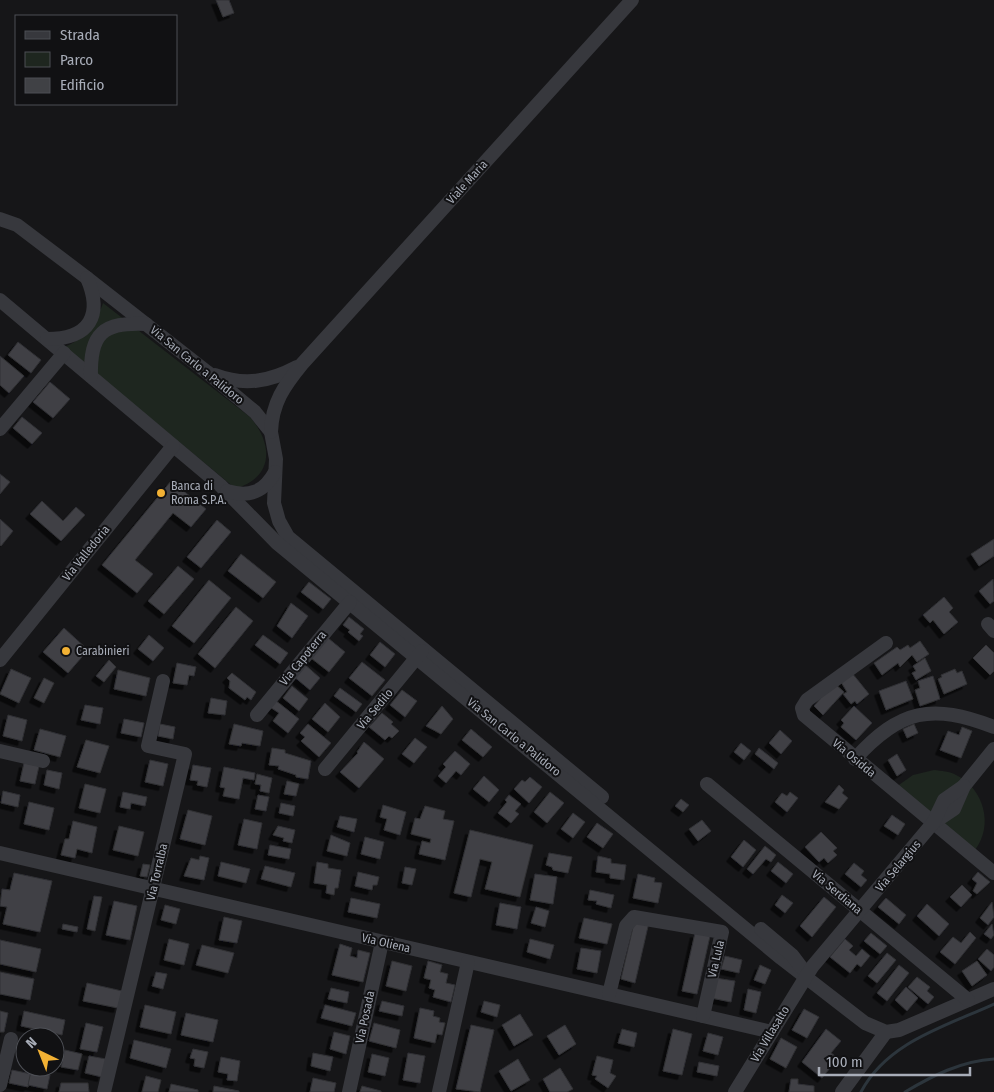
<svg xmlns="http://www.w3.org/2000/svg" width="994" height="1092" viewBox="0 0 994 1092" font-family="'Fira Sans Condensed',sans-serif">
  <style>
    .green { fill: #1e261f }
    .lines { fill: none; stroke-linecap: round; stroke-linejoin: round }
    .stream { stroke: #2c353c; stroke-width: 3 }
    .building { fill: #404145; stroke: #303034; filter: url(#shadow) }
    .minor { stroke: #37383d; stroke-width: 14 }
    .poi-dot { fill: #f2b134; stroke: #111113; stroke-width: 2 }
    .labels { text-anchor: middle; stroke-width: 4; stroke-linejoin: round; paint-order: stroke }
    .street-label { font-size: 12px; fill: #a8adb8; stroke: #111113 }
    .poi-label { font-size: 12px; fill: #a8adb8; stroke: #111113; text-anchor: start }
  </style>
  <defs>
    <filter id="shadow"><feDropShadow dx="-4.5" dy="4.5" stdDeviation="0" flood-color="#0009"/></filter>
  </defs>
  <rect width="100%" height="100%" fill="#161618"/>
  <g class="green">
    <path d="M 103,303 L 250,417 C 273,443 274,477 237,488 L 230,484 L 64,347 C 85,339 96,323 103,303 Z"/>
    <path d="M 934,770 C 941,771 950,771 956,775 C 984,789 994,825 975,850 L 896,787 L 913,775 Z"/>
  </g>
  <g class="lines">
    <g class="stream">
      <path d="M 861,1092 C 887,1042 946,1026 994,1004"/>
      <path d="M 905,1092 C 932,1076 961,1061 994,1059"/>
    </g>
  </g>
  <g class="building">
    <path d="M 216,0 L 229,0 L 234,13 L 223,17 Z"/>
    <path d="M 18,342 L 41,360 L 31,373 L 8,355 Z"/>
    <path d="M 0,356 L 24,376 L 9,393 L 0,385 Z"/>
    <path d="M 50,382 L 70,399 L 53,418 L 33,402 Z"/>
    <path d="M 22,417 L 42,433 L 32,444 L 13,428 Z"/>
    <path d="M 0,474 L 10,482 L 0,494 Z"/>
    <path d="M 171,481 L 206,509 L 191,527 L 173,513 L 135,560 L 153,574 L 137,593 L 102,565 Z"/>
    <path d="M 42,501 L 63,521 L 76,507 L 85,515 L 61,541 L 30,514 Z"/>
    <path d="M 0,519 L 13,531 L 1,546 L 0,545 Z"/>
    <path d="M 217,520 L 231,532 L 201,568 L 187,557 Z"/>
    <path d="M 994,539 L 994,556 L 979,566 L 971,554 Z"/>
    <path d="M 241,554 L 276,582 L 263,598 L 228,571 Z"/>
    <path d="M 178,566 L 194,579 L 164,614 L 148,601 Z"/>
    <path d="M 993,579 L 994,601 L 990,604 L 979,591 Z"/>
    <path d="M 209,580 L 231,598 L 194,643 L 172,626 Z"/>
    <path d="M 309,582 L 331,599 L 323,609 L 301,592 Z"/>
    <path d="M 944,597 L 953,608 L 949,612 L 958,622 L 944,634 L 933,620 L 930,623 L 923,615 Z"/>
    <path d="M 291,603 L 308,616 L 292,638 L 277,626 Z"/>
    <path d="M 236,607 L 253,621 L 215,668 L 198,654 Z"/>
    <path d="M 349,617 L 364,629 L 360,634 L 363,636 L 359,641 L 348,632 L 350,630 L 343,625 Z"/>
    <path d="M 64,628 L 88,650 L 68,673 L 43,652 Z"/>
    <path d="M 149,635 L 164,648 L 153,661 L 138,649 Z"/>
    <path d="M 263,635 L 288,653 L 280,664 L 255,645 Z"/>
    <path d="M 328,638 L 345,652 L 329,672 L 311,658 Z"/>
    <path d="M 920,641 L 929,654 L 917,662 L 912,655 L 900,667 L 898,663 L 882,675 L 874,663 L 897,647 L 900,650 L 908,645 L 910,648 Z"/>
    <path d="M 380,642 L 395,654 L 385,667 L 370,655 Z"/>
    <path d="M 986,645 L 994,653 L 994,671 L 990,675 L 973,658 Z"/>
    <path d="M 925,658 L 931,671 L 916,680 L 912,673 L 916,671 L 913,666 Z"/>
    <path d="M 109,660 L 116,667 L 104,682 L 96,676 Z"/>
    <path d="M 362,662 L 385,680 L 372,696 L 349,678 Z"/>
    <path d="M 177,663 L 196,667 L 194,676 L 189,675 L 187,685 L 173,683 Z"/>
    <path d="M 303,663 L 320,678 L 310,690 L 292,675 Z"/>
    <path d="M 11,669 L 31,678 L 19,703 L 0,694 Z"/>
    <path d="M 955,669 L 957,673 L 962,671 L 967,684 L 944,694 L 938,679 L 942,677 L 941,675 Z"/>
    <path d="M 118,670 L 150,678 L 146,696 L 114,689 Z"/>
    <path d="M 232,673 L 256,692 L 251,700 L 247,697 L 245,700 L 229,688 L 230,681 L 227,678 Z"/>
    <path d="M 852,673 L 869,694 L 857,704 L 855,701 L 851,704 L 843,694 L 847,692 L 841,682 Z"/>
    <path d="M 933,676 L 940,699 L 920,706 L 915,690 L 920,688 L 918,681 Z"/>
    <path d="M 44,678 L 54,683 L 44,703 L 34,698 Z"/>
    <path d="M 906,681 L 913,699 L 886,710 L 879,691 Z"/>
    <path d="M 834,683 L 844,692 L 823,715 L 814,706 Z"/>
    <path d="M 292,686 L 308,699 L 299,711 L 283,698 Z"/>
    <path d="M 340,688 L 362,704 L 356,712 L 334,696 Z"/>
    <path d="M 402,690 L 417,701 L 405,717 L 390,705 Z"/>
    <path d="M 211,698 L 227,701 L 225,715 L 208,713 Z"/>
    <path d="M 275,700 L 299,719 L 288,733 L 273,721 L 279,713 L 270,707 Z"/>
    <path d="M 325,703 L 340,717 L 328,732 L 312,719 Z"/>
    <path d="M 85,705 L 103,708 L 100,724 L 81,720 Z"/>
    <path d="M 442,706 L 453,719 L 441,734 L 426,726 Z"/>
    <path d="M 854,706 L 872,723 L 856,740 L 841,727 L 844,723 L 841,720 Z"/>
    <path d="M 382,713 L 393,722 L 391,724 L 399,731 L 392,738 L 389,736 L 385,740 L 369,727 Z"/>
    <path d="M 8,715 L 27,720 L 22,741 L 3,736 Z"/>
    <path d="M 124,719 L 144,723 L 141,737 L 121,733 Z"/>
    <path d="M 160,724 L 175,727 L 173,739 L 158,736 Z"/>
    <path d="M 234,724 L 263,731 L 260,746 L 242,743 L 241,746 L 229,744 Z"/>
    <path d="M 308,724 L 331,743 L 319,757 L 301,741 L 305,737 L 300,733 Z"/>
    <path d="M 914,724 L 918,733 L 907,738 L 903,729 Z"/>
    <path d="M 962,727 L 972,731 L 961,758 L 940,750 L 948,731 L 959,735 Z"/>
    <path d="M 40,729 L 66,736 L 60,757 L 34,750 Z"/>
    <path d="M 471,729 L 492,747 L 483,757 L 462,740 Z"/>
    <path d="M 780,730 L 792,741 L 781,754 L 769,743 Z"/>
    <path d="M 415,738 L 427,747 L 414,763 L 402,754 Z"/>
    <path d="M 86,740 L 109,746 L 100,773 L 77,767 Z"/>
    <path d="M 364,742 L 384,759 L 359,788 L 340,772 L 358,753 L 357,752 Z"/>
    <path d="M 741,743 L 751,751 L 744,760 L 734,752 Z"/>
    <path d="M 272,748 L 285,750 L 285,753 L 311,761 L 308,779 L 296,777 L 296,775 L 278,769 L 279,766 L 269,765 Z"/>
    <path d="M 759,748 L 778,763 L 774,769 L 755,754 Z"/>
    <path d="M 455,751 L 470,764 L 461,775 L 456,771 L 446,783 L 438,776 L 446,767 L 443,764 Z"/>
    <path d="M 897,754 L 906,770 L 897,776 L 888,760 Z"/>
    <path d="M 150,760 L 168,764 L 163,786 L 145,782 Z"/>
    <path d="M 24,763 L 39,766 L 35,784 L 20,781 Z"/>
    <path d="M 193,765 L 211,768 L 207,787 L 197,785 L 198,781 L 190,780 Z"/>
    <path d="M 224,767 L 255,773 L 254,780 L 243,778 L 239,799 L 223,796 L 225,788 L 220,787 Z"/>
    <path d="M 47,770 L 62,773 L 59,789 L 44,785 Z"/>
    <path d="M 257,774 L 272,778 L 269,793 L 260,791 L 261,785 L 255,784 Z"/>
    <path d="M 484,776 L 499,790 L 489,802 L 473,789 Z"/>
    <path d="M 530,777 L 542,787 L 529,803 L 514,789 L 522,780 L 525,782 Z"/>
    <path d="M 287,781 L 299,784 L 296,796 L 284,794 Z"/>
    <path d="M 85,784 L 106,789 L 100,813 L 79,808 Z"/>
    <path d="M 839,785 L 844,790 L 842,793 L 848,798 L 839,809 L 825,802 Z"/>
    <path d="M 3,791 L 20,795 L 18,807 L 1,803 Z"/>
    <path d="M 123,792 L 147,797 L 145,806 L 131,803 L 130,809 L 120,807 Z"/>
    <path d="M 550,792 L 564,803 L 547,823 L 534,812 Z"/>
    <path d="M 790,792 L 798,798 L 787,812 L 775,802 L 782,793 L 787,796 Z"/>
    <path d="M 258,795 L 269,797 L 266,811 L 255,809 Z"/>
    <path d="M 509,795 L 521,804 L 515,811 L 519,814 L 511,823 L 498,813 L 507,802 L 505,800 Z"/>
    <path d="M 681,799 L 689,805 L 683,812 L 675,806 Z"/>
    <path d="M 29,802 L 54,808 L 49,830 L 24,824 Z"/>
    <path d="M 281,803 L 295,806 L 293,816 L 279,813 Z"/>
    <path d="M 383,805 L 406,812 L 400,835 L 384,830 L 387,819 L 380,817 Z"/>
    <path d="M 425,806 L 445,811 L 443,819 L 454,821 L 445,860 L 419,854 L 422,841 L 430,843 L 431,839 L 411,834 L 415,818 L 420,819 Z"/>
    <path d="M 188,810 L 212,816 L 205,845 L 180,839 Z"/>
    <path d="M 573,813 L 585,822 L 573,838 L 561,829 Z"/>
    <path d="M 892,815 L 905,824 L 898,835 L 884,826 Z"/>
    <path d="M 340,816 L 357,819 L 354,832 L 337,827 Z"/>
    <path d="M 244,819 L 262,823 L 257,849 L 238,845 Z"/>
    <path d="M 702,820 L 711,831 L 698,841 L 689,829 Z"/>
    <path d="M 73,821 L 97,827 L 92,853 L 77,849 L 75,858 L 61,855 L 65,839 L 69,839 Z"/>
    <path d="M 597,823 L 613,834 L 603,848 L 587,837 Z"/>
    <path d="M 119,826 L 144,832 L 138,856 L 113,850 Z"/>
    <path d="M 278,826 L 295,830 L 292,843 L 283,841 L 284,838 L 273,835 Z"/>
    <path d="M 470,830 L 533,845 L 520,897 L 485,889 L 492,862 L 480,859 L 471,897 L 454,893 Z"/>
    <path d="M 821,832 L 837,848 L 833,851 L 837,855 L 828,863 L 824,858 L 819,862 L 805,847 Z"/>
    <path d="M 331,835 L 350,843 L 347,856 L 327,851 Z"/>
    <path d="M 365,837 L 384,842 L 380,859 L 361,854 Z"/>
    <path d="M 744,840 L 756,850 L 743,867 L 731,857 Z"/>
    <path d="M 270,845 L 291,849 L 289,859 L 268,855 Z"/>
    <path d="M 765,846 L 776,855 L 771,862 L 766,859 L 753,874 L 747,869 Z"/>
    <path d="M 549,853 L 572,857 L 568,873 L 553,870 L 552,867 L 546,865 Z"/>
    <path d="M 200,856 L 209,858 L 204,880 L 184,876 L 191,858 L 199,860 Z"/>
    <path d="M 598,856 L 611,859 L 611,863 L 626,865 L 624,880 L 610,878 L 610,874 L 596,872 Z"/>
    <path d="M 221,862 L 250,869 L 246,883 L 218,876 Z"/>
    <path d="M 317,862 L 328,864 L 328,868 L 341,870 L 338,888 L 335,888 L 334,895 L 326,893 L 327,885 L 314,883 Z"/>
    <path d="M 778,862 L 793,874 L 786,883 L 771,871 Z"/>
    <path d="M 854,863 L 864,871 L 861,875 L 867,880 L 861,887 L 845,874 Z"/>
    <path d="M 143,864 L 150,865 L 147,877 L 140,876 Z"/>
    <path d="M 265,866 L 295,873 L 291,887 L 261,879 Z"/>
    <path d="M 405,867 L 416,869 L 412,885 L 402,883 Z"/>
    <path d="M 358,872 L 379,877 L 377,885 L 373,885 L 372,890 L 355,886 Z"/>
    <path d="M 978,872 L 990,882 L 977,894 L 973,891 L 977,883 L 972,879 Z"/>
    <path d="M 14,873 L 52,881 L 40,932 L 3,924 L 7,907 L 0,906 L 2,889 L 10,890 Z"/>
    <path d="M 535,874 L 557,877 L 553,904 L 530,900 Z"/>
    <path d="M 638,874 L 655,878 L 654,882 L 662,883 L 658,903 L 633,898 Z"/>
    <path d="M 962,885 L 972,895 L 961,907 L 950,897 Z"/>
    <path d="M 590,890 L 614,895 L 611,908 L 596,904 L 597,901 L 588,900 Z"/>
    <path d="M 782,895 L 793,903 L 785,913 L 775,905 Z"/>
    <path d="M 94,896 L 102,897 L 95,931 L 87,929 Z"/>
    <path d="M 824,897 L 836,907 L 812,937 L 800,926 Z"/>
    <path d="M 351,898 L 380,904 L 377,918 L 348,912 Z"/>
    <path d="M 886,898 L 906,915 L 899,924 L 878,907 Z"/>
    <path d="M 114,901 L 137,906 L 130,940 L 106,935 Z"/>
    <path d="M 992,902 L 994,917 L 988,925 L 980,918 Z"/>
    <path d="M 500,903 L 521,907 L 517,929 L 496,925 Z"/>
    <path d="M 927,904 L 949,924 L 939,936 L 917,916 Z"/>
    <path d="M 165,905 L 180,909 L 176,924 L 161,920 Z"/>
    <path d="M 536,907 L 549,911 L 545,927 L 531,923 Z"/>
    <path d="M 224,917 L 242,921 L 237,943 L 219,940 Z"/>
    <path d="M 584,918 L 612,924 L 607,944 L 579,938 Z"/>
    <path d="M 635,919 L 649,922 L 635,983 L 621,979 Z"/>
    <path d="M 63,924 L 78,927 L 77,932 L 62,929 Z"/>
    <path d="M 992,924 L 994,935 L 991,939 L 984,934 Z"/>
    <path d="M 970,932 L 976,938 L 955,964 L 940,952 L 953,937 L 961,943 Z"/>
    <path d="M 695,933 L 710,936 L 697,994 L 682,991 Z"/>
    <path d="M 871,933 L 887,946 L 880,954 L 864,941 Z"/>
    <path d="M 169,939 L 189,944 L 184,965 L 164,960 Z"/>
    <path d="M 530,939 L 554,945 L 550,959 L 527,952 Z"/>
    <path d="M 845,939 L 853,946 L 849,950 L 856,956 L 862,949 L 870,956 L 861,967 L 857,964 L 850,973 L 830,957 Z"/>
    <path d="M 0,940 L 41,949 L 36,972 L 0,964 Z"/>
    <path d="M 340,944 L 352,948 L 350,956 L 357,958 L 358,950 L 370,953 L 363,982 L 332,975 Z"/>
    <path d="M 202,945 L 234,953 L 228,973 L 196,965 Z"/>
    <path d="M 581,948 L 601,951 L 597,973 L 577,969 Z"/>
    <path d="M 987,949 L 994,955 L 994,967 L 991,971 L 978,959 Z"/>
    <path d="M 887,953 L 896,960 L 877,983 L 868,976 Z"/>
    <path d="M 725,956 L 742,960 L 739,973 L 721,969 Z"/>
    <path d="M 392,961 L 412,966 L 406,991 L 386,986 Z"/>
    <path d="M 428,961 L 442,965 L 440,972 L 448,974 L 446,983 L 455,985 L 451,1002 L 433,997 L 435,990 L 429,988 L 431,980 L 424,978 Z"/>
    <path d="M 977,961 L 987,975 L 972,986 L 962,971 Z"/>
    <path d="M 760,965 L 771,970 L 765,984 L 754,980 Z"/>
    <path d="M 899,965 L 909,973 L 887,1001 L 877,993 Z"/>
    <path d="M 0,972 L 34,979 L 30,1000 L 0,994 Z"/>
    <path d="M 156,972 L 167,974 L 163,989 L 152,986 Z"/>
    <path d="M 917,977 L 930,987 L 927,991 L 934,997 L 928,1004 L 908,987 Z"/>
    <path d="M 715,978 L 735,981 L 731,1002 L 711,998 Z"/>
    <path d="M 87,983 L 122,991 L 118,1008 L 83,1001 Z"/>
    <path d="M 906,987 L 918,998 L 907,1011 L 895,1000 Z"/>
    <path d="M 331,988 L 349,992 L 347,1003 L 328,999 Z"/>
    <path d="M 748,989 L 761,992 L 756,1013 L 744,1010 Z"/>
    <path d="M 382,1001 L 404,1006 L 402,1016 L 379,1011 Z"/>
    <path d="M 484,1001 L 500,1005 L 497,1017 L 481,1012 Z"/>
    <path d="M 145,1005 L 176,1012 L 171,1034 L 140,1027 Z"/>
    <path d="M 325,1005 L 356,1013 L 352,1026 L 321,1018 Z"/>
    <path d="M 420,1008 L 434,1011 L 433,1016 L 440,1018 L 439,1022 L 445,1023 L 442,1035 L 437,1034 L 435,1043 L 414,1038 Z"/>
    <path d="M 804,1009 L 819,1017 L 807,1038 L 792,1030 Z"/>
    <path d="M 0,1011 L 8,1013 L 4,1032 L 0,1032 Z"/>
    <path d="M 24,1011 L 65,1020 L 62,1035 L 21,1026 Z"/>
    <path d="M 186,1013 L 218,1020 L 213,1042 L 181,1035 Z"/>
    <path d="M 520,1014 L 533,1035 L 514,1046 L 502,1025 Z"/>
    <path d="M 86,1023 L 103,1027 L 97,1052 L 80,1049 Z"/>
    <path d="M 374,1023 L 400,1030 L 396,1048 L 369,1041 Z"/>
    <path d="M 471,1025 L 494,1030 L 480,1092 L 456,1089 Z"/>
    <path d="M 565,1025 L 576,1044 L 559,1055 L 547,1036 Z"/>
    <path d="M 622,1029 L 637,1033 L 634,1047 L 618,1043 Z"/>
    <path d="M 673,1029 L 692,1034 L 682,1075 L 663,1071 Z"/>
    <path d="M 826,1029 L 841,1041 L 831,1053 L 838,1058 L 822,1078 L 802,1062 Z"/>
    <path d="M 334,1032 L 350,1036 L 346,1054 L 330,1049 Z"/>
    <path d="M 708,1033 L 723,1037 L 718,1055 L 703,1051 Z"/>
    <path d="M 781,1038 L 797,1047 L 786,1068 L 770,1059 Z"/>
    <path d="M 134,1040 L 171,1049 L 166,1068 L 130,1058 Z"/>
    <path d="M 193,1049 L 208,1052 L 204,1068 L 194,1066 L 195,1059 L 190,1058 Z"/>
    <path d="M 65,1050 L 82,1054 L 78,1070 L 61,1067 Z"/>
    <path d="M 313,1053 L 333,1057 L 330,1071 L 311,1066 Z"/>
    <path d="M 408,1053 L 425,1056 L 420,1083 L 403,1080 Z"/>
    <path d="M 372,1054 L 389,1058 L 385,1076 L 368,1072 Z"/>
    <path d="M 89,1056 L 106,1059 L 102,1077 L 85,1073 Z"/>
    <path d="M 597,1056 L 613,1060 L 610,1073 L 616,1076 L 608,1088 L 595,1079 L 597,1076 L 592,1075 Z"/>
    <path d="M 221,1057 L 240,1061 L 237,1081 L 227,1080 L 228,1074 L 218,1072 Z"/>
    <path d="M 518,1059 L 530,1080 L 511,1091 L 499,1071 Z"/>
    <path d="M 699,1062 L 719,1066 L 717,1076 L 697,1072 Z"/>
    <path d="M 560,1068 L 573,1089 L 567,1092 L 550,1092 L 543,1079 Z"/>
    <path d="M 12,1070 L 31,1074 L 28,1087 L 9,1083 Z"/>
    <path d="M 31,1071 L 50,1075 L 47,1089 L 28,1085 Z"/>
    <path d="M 146,1076 L 161,1080 L 158,1092 L 142,1092 Z"/>
    <path d="M 313,1078 L 336,1083 L 334,1092 L 310,1092 Z"/>
    <path d="M 791,1079 L 798,1079 L 798,1084 L 814,1086 L 814,1092 L 789,1092 Z"/>
    <path d="M 61,1083 L 88,1083 L 89,1092 L 59,1092 Z"/>
    <path d="M 171,1084 L 198,1090 L 198,1092 L 169,1092 Z"/>
    <path d="M 214,1086 L 239,1091 L 239,1092 L 213,1092 Z"/>
    <path d="M 362,1086 L 381,1091 L 381,1092 L 360,1092 Z"/>
  </g>
  <g class="lines">
    <g class="minor">
      <path d="M 0,219 L 17,225 L 87,278 L 207,372 L 255,412 L 271,432 L 276,459 L 274,503 L 279,521 L 288,537 L 602,797"/>
      <path d="M 0,300 L 220,485 L 277,543 L 781,958 L 865,1023 L 886,1032 L 899,1030 L 994,989"/>
      <path d="M 47,339 C 90,339 103,315 87,278"/>
      <path d="M 215,375 C 244,386 269,382 297,367"/>
      <path d="M 91,376 C 90,333 103,322 146,324"/>
      <path d="M 0,429 L 64,353"/>
      <path d="M 271,432 C 272,403 284,386 302,364 L 632,0"/>
      <path d="M 227,491 C 249,498 264,492 275,472"/>
      <path d="M 988,624 L 994,631"/>
      <path d="M 886,643 L 807,700 L 802,708 L 804,715 L 994,873"/>
      <path d="M 0,660 L 173,446"/>
      <path d="M 257,715 L 350,602"/>
      <path d="M 0,751 L 43,761"/>
      <path d="M 855,759 C 900,709 932,703 994,727"/>
      <path d="M 325,769 L 422,651"/>
      <path d="M 707,784 L 968,1000"/>
      <path d="M 933,823 L 954,809 L 964,786 L 994,749"/>
      <path d="M 0,853 L 772,1032"/>
      <path d="M 761,929 L 792,955 L 801,967"/>
      <path d="M 609,994 L 626,926 L 634,917 L 722,932 L 703,1016"/>
      <path d="M 0,1085 L 11,1039"/>
      <path d="M 104,1092 L 185,754 L 148,746 L 163,681"/>
      <path d="M 349,1092 L 382,942"/>
      <path d="M 439,1092 L 468,962"/>
      <path d="M 735,1092 L 812,967 L 933,823 L 944,800 L 964,786"/>
      <path d="M 842,1092 L 886,1032"/>
    </g>
  </g>
  <g class="poi-dot">
    <circle cx="161" cy="493" r="5"/>
    <circle cx="66" cy="651" r="5"/>
  </g>
  <g class="labels">
    <g class="street-label">
      <text transform="translate(467 182) rotate(-48)" y="4">Viale Maria</text>
      <text transform="translate(197 365) rotate(39)" y="4">Via San Carlo a Palidoro</text>
      <text transform="translate(86 553) rotate(-51)" y="4">Via Valledoria</text>
      <text transform="translate(303 658) rotate(-51)" y="4">Via Capoterra</text>
      <text transform="translate(375 709) rotate(-50)" y="4">Via Sedilo</text>
      <text transform="translate(514 737) rotate(39)" y="4">Via San Carlo a Palidoro</text>
      <text transform="translate(854 758) rotate(40)" y="4">Via Osidda</text>
      <text transform="translate(898 866) rotate(-50)" y="4">Via Selargius</text>
      <text transform="translate(157 872) rotate(-77)" y="4">Via Torralba</text>
      <text transform="translate(837 892) rotate(40)" y="4">Via Serdiana</text>
      <text transform="translate(386 943) rotate(13)" y="4">Via Oliena</text>
      <text transform="translate(716 959) rotate(-77)" y="4">Via Lula</text>
      <text transform="translate(365 1017) rotate(-78)" y="4">Via Posada</text>
      <text transform="translate(770 1034) rotate(-59)" y="4">Via Villasalto</text>
    </g>
    <g class="poi-label">
      <text x="171" y="490">Banca di<tspan x="171" dy="14">Roma S.P.A.</tspan></text>
      <text x="76" y="655">Carabinieri</text>
    </g>
  </g>
  <rect x="15" y="15" width="162" height="90" fill="#111113" stroke="#4d4f55"/>
  <rect x="25" y="31" width="25" height="8" fill="#37383d" stroke="#4d4f55"/>
  <text x="60" y="40" font-size="15" fill="#a8adb8">Strada</text>
  <rect x="25" y="52" width="25" height="15" fill="#1e261f" stroke="#4d4f55"/>
  <text x="60" y="65" font-size="15" fill="#a8adb8">Parco</text>
  <rect x="25" y="78" width="25" height="15" fill="#404145" stroke="#4d4f55"/>
  <text x="60" y="90" font-size="15" fill="#a8adb8">Edificio</text>
  <g transform="translate(40 1052) rotate(317)"><circle r="24" fill="#111113" stroke="#4d4f55"/>
  <path d="M0-4L9 19L0 12L-9 19Z" fill="#f2b134"/>
  <text y="-8" font-size="14" font-weight="bold" text-anchor="middle" fill="#a8adb8">N</text>
  </g>
  <path d="M819 1067v8h151v-8" fill="none" stroke="#a8adb8" stroke-width="2.5"/>
  <text x="826" y="1067" font-size="15" fill="#a8adb8" stroke="#111113" stroke-width="4" paint-order="stroke">100 m</text>
</svg>
